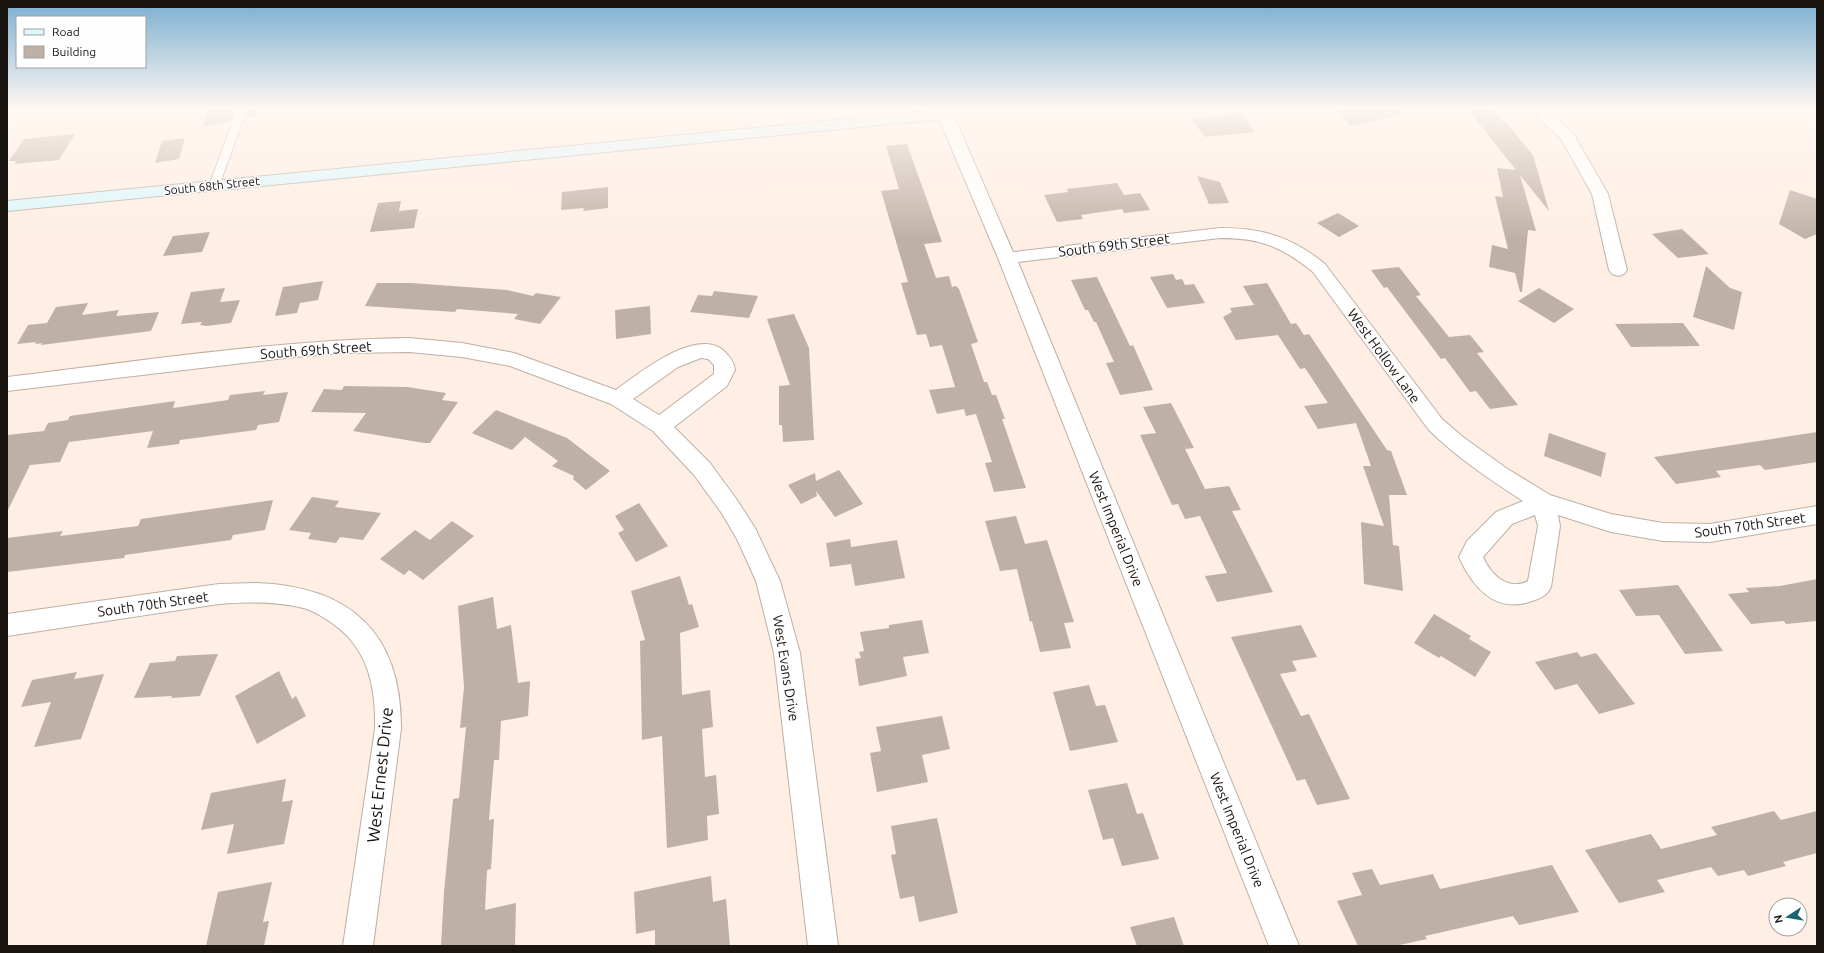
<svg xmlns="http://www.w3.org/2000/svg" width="1824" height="953" viewBox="0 0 1824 953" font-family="Ubuntu,sans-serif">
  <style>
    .building { fill: #bfb0a6 }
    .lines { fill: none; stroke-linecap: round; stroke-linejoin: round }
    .lane-casing { stroke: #beafa5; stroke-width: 2 }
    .street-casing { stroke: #beafa5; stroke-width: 2 }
    .secondary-casing { stroke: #beafa5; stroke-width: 2 }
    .lane { fill: #fff; fill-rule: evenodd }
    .street { fill: #fff; fill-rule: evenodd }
    .secondary { fill: #dbf8fd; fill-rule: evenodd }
    .labels { text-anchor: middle; stroke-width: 3; stroke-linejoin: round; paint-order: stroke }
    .far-street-label { font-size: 12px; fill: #1b1512; stroke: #fefefe }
    .street-label { font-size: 14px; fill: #1b1512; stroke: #fefefe }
    .near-street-label { font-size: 17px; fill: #1b1512; stroke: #fefefe }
  </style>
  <rect width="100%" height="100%" fill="#feeee3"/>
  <g class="building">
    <path d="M 207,107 L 236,107 L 231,121 L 203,127 Z"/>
    <path d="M 249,107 L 258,107 L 259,116 L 245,118 Z"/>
    <path d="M 1354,107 L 1402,107 L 1403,114 L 1351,126 L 1336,108 Z"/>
    <path d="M 1466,107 L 1488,107 L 1502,121 L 1505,121 L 1533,155 L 1549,211 L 1520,175 L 1536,231 L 1528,230 L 1522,292 L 1520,292 L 1515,273 L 1489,267 L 1492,245 L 1508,249 L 1495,196 L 1503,197 L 1497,168 L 1516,170 Z"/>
    <path d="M 1243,113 L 1254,132 L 1205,137 L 1191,119 Z"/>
    <path d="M 75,134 L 59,160 L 14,164 L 17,161 L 9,161 L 24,139 Z"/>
    <path d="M 185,138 L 179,159 L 155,163 L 162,141 Z"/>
    <path d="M 907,144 L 942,242 L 924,244 L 936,278 L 949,276 L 952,287 L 956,286 L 959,289 L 978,342 L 971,344 L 984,382 L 987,382 L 992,395 L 996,395 L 1005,419 L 1002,419 L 1026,488 L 994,492 L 985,463 L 992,462 L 976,414 L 966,416 L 964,409 L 937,414 L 929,390 L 955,387 L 942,345 L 930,347 L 926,334 L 917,335 L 901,283 L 908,282 L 881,191 L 899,189 L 886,146 Z"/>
    <path d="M 1197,176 L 1220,182 L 1229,203 L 1209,204 Z"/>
    <path d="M 1117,183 L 1124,195 L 1140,193 L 1150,210 L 1124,213 L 1122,209 L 1081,215 L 1083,219 L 1057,222 L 1044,195 L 1068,192 L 1067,189 Z"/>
    <path d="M 608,187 L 608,208 L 583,211 L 584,208 L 561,210 L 562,192 Z"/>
    <path d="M 1790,190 L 1817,199 L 1817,234 L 1805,239 L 1779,224 Z"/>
    <path d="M 401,201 L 399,211 L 418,209 L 414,228 L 370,232 L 378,203 Z"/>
    <path d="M 1338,213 L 1359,226 L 1339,237 L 1317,223 Z"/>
    <path d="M 1682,229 L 1709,254 L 1678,258 L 1652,234 Z"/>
    <path d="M 210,232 L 202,252 L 163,256 L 173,236 Z"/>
    <path d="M 1706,266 L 1730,288 L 1742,292 L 1734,330 L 1693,317 Z"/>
    <path d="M 1399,267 L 1421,295 L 1416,296 L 1449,337 L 1470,335 L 1484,352 L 1477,353 L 1518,405 L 1490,409 L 1476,391 L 1470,392 L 1445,358 L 1441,359 L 1387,287 L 1384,288 L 1371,270 Z"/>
    <path d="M 1173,274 L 1176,280 L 1182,279 L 1185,285 L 1194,284 L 1205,303 L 1167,308 L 1150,277 Z"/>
    <path d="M 1097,277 L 1130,346 L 1133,345 L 1153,390 L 1120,395 L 1106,363 L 1114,362 L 1096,322 L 1094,322 L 1088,310 L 1085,310 L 1071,280 Z"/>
    <path d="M 323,281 L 318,300 L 300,303 L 297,313 L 275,316 L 283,287 Z"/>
    <path d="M 377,283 L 411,283 L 507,290 L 533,296 L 536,293 L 561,297 L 540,324 L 514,319 L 518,314 L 457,309 L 455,312 L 365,306 Z"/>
    <path d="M 1267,283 L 1291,324 L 1296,323 L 1304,335 L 1309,334 L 1387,450 L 1391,451 L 1407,495 L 1389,495 L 1393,545 L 1399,546 L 1403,591 L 1364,584 L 1361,522 L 1384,526 L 1363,466 L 1371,466 L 1356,423 L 1318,429 L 1304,406 L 1328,403 L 1305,368 L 1300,369 L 1278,335 L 1236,340 L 1223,317 L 1232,312 L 1230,308 L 1254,305 L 1243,286 Z"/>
    <path d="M 225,288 L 220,302 L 240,300 L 231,323 L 206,326 L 200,325 L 202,322 L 181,324 L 191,292 Z"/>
    <path d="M 1539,288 L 1574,309 L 1554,323 L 1518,301 Z"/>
    <path d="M 714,291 L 758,296 L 749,318 L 690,312 L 698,295 L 712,296 Z"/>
    <path d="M 88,303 L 82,315 L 119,310 L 116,316 L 159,312 L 151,331 L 41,345 L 42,343 L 35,344 L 36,342 L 17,344 L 28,325 L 47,323 L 56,307 Z"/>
    <path d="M 650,306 L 651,334 L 616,339 L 615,310 Z"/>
    <path d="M 794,314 L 809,348 L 814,440 L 783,442 L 782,425 L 779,425 L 779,386 L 790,385 L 767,319 Z"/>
    <path d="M 1683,323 L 1700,346 L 1631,347 L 1615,324 Z"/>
    <path d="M 344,386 L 407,387 L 446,393 L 442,400 L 458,402 L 430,443 L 424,443 L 353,431 L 366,413 L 311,412 L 324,389 L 342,390 Z"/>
    <path d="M 265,391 L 263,395 L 288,392 L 279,422 L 258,425 L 256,430 L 180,440 L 179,444 L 147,448 L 153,431 L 69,442 L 60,462 L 30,465 L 7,512 L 7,435 L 44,431 L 48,423 L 68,420 L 70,416 L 175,401 L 173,408 L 228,400 L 230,395 Z"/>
    <path d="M 1171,403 L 1194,448 L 1185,449 L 1205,489 L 1229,486 L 1241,510 L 1232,511 L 1273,592 L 1217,602 L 1205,576 L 1227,573 L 1200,516 L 1185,519 L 1178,504 L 1172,505 L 1140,435 L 1156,433 L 1143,407 Z"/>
    <path d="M 496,410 L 567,438 L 610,471 L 586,490 L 573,479 L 574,476 L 552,466 L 558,461 L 525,437 L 512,450 L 472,433 Z"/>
    <path d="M 1817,432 L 1817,462 L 1765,470 L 1760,465 L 1716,471 L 1721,477 L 1676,484 L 1654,457 Z"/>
    <path d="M 1549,433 L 1606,453 L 1601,477 L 1544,456 Z"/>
    <path d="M 839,470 L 863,504 L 835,517 L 816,491 L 817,496 L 801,504 L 788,485 L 815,473 L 816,481 Z"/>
    <path d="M 312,497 L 339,501 L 335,507 L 381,513 L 363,540 L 340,537 L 336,543 L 308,539 L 311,533 L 289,530 Z"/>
    <path d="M 273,500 L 265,530 L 233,535 L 231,540 L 125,555 L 124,558 L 7,572 L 7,538 L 63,531 L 60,536 L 138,526 L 141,519 Z"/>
    <path d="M 639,503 L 668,546 L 636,562 L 618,533 L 624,530 L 615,516 Z"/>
    <path d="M 1016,516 L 1025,544 L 1047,540 L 1074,622 L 1064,623 L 1071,648 L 1040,652 L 1032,621 L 1030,622 L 1017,569 L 1000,571 L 985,521 Z"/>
    <path d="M 452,521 L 474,536 L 423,580 L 409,570 L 404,575 L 380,559 L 415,530 L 430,540 Z"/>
    <path d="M 850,539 L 851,547 L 897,540 L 905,578 L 855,586 L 851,564 L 830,567 L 826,543 Z"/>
    <path d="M 680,576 L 689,605 L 692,604 L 699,627 L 680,633 L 682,695 L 710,690 L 713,727 L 702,729 L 705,777 L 716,775 L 719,814 L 707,816 L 708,840 L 667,848 L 662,736 L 642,740 L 640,641 L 645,640 L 631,591 Z"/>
    <path d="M 1817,579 L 1817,621 L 1786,624 L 1784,621 L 1751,624 L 1728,594 L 1749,592 L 1746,588 L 1780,586 Z"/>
    <path d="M 1678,585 L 1723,651 L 1685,654 L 1659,615 L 1636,616 L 1619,590 Z"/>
    <path d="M 493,597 L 497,629 L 511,625 L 518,683 L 530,681 L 528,716 L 501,721 L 499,760 L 494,760 L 489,820 L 494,819 L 491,869 L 487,870 L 485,910 L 516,903 L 515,946 L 441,946 L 444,892 L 453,799 L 459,798 L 466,727 L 460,728 L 464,687 L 458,606 Z"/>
    <path d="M 1434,614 L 1471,636 L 1469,639 L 1491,652 L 1475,677 L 1441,656 L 1439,658 L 1414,643 Z"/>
    <path d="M 922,620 L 929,653 L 903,657 L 907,676 L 859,686 L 855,659 L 861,658 L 859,652 L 864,651 L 860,632 L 889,628 L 889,625 Z"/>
    <path d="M 1301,625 L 1317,657 L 1292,661 L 1297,671 L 1280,674 L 1301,716 L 1309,714 L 1350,799 L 1317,805 L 1305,779 L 1297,781 L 1231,637 Z"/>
    <path d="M 1577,652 L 1581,657 L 1596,653 L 1635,704 L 1599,714 L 1577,684 L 1555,690 L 1535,662 Z"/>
    <path d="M 218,654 L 200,696 L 171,698 L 172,696 L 134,698 L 150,663 L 175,661 L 177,656 Z"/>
    <path d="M 279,671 L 292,699 L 296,696 L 306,716 L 257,744 L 235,696 Z"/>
    <path d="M 77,672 L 74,679 L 104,674 L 81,739 L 34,747 L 51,702 L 21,707 L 32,680 Z"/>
    <path d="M 1089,685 L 1096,706 L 1105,705 L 1118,742 L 1070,751 L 1053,692 Z"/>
    <path d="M 942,716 L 950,749 L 922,755 L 928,782 L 877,792 L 870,753 L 881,751 L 876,727 Z"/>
    <path d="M 286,779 L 282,802 L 293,800 L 284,844 L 227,854 L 234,824 L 201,830 L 211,793 Z"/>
    <path d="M 1127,783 L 1137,814 L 1143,813 L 1159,859 L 1122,866 L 1113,838 L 1103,840 L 1088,790 Z"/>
    <path d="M 1774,811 L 1781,820 L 1817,811 L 1817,853 L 1783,862 L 1786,866 L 1748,876 L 1744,870 L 1718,876 L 1711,867 L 1657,880 L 1665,892 L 1619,903 L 1585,850 L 1651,834 L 1661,849 L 1717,835 L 1711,827 Z"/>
    <path d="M 937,818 L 958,913 L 919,922 L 914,896 L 900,899 L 891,855 L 896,854 L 891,826 Z"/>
    <path d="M 1552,865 L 1579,912 L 1519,925 L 1513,916 L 1425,936 L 1427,939 L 1395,946 L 1358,946 L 1337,901 L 1362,895 L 1352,873 L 1372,869 L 1380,885 L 1433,874 L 1440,889 Z"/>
    <path d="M 711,876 L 713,902 L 726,899 L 730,946 L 655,946 L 655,930 L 636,934 L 634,892 Z"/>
    <path d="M 272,882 L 263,922 L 269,921 L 264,946 L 206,946 L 218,892 Z"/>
    <path d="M 1174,917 L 1184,946 L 1137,946 L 1130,927 Z"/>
  </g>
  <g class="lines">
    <g class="lane-casing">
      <path id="lane" d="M 238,107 L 248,107 L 219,186 L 217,188 L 211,188 L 209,186 Z"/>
    </g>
    <g class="street-casing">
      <g id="street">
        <path d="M 1527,107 L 1543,107 L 1573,133 L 1608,194 L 1627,270 L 1624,274 L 1618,276 L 1612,274 L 1609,270 L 1592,194 L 1561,139 Z"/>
        <path d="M 945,109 L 950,111 L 953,114 L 1013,252 L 1220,228 C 1263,228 1292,237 1325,264 L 1442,419 L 1463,437 L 1506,468 L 1550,495 L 1611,514 L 1663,523 L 1710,524 L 1817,506 L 1817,524 L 1710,542 L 1663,541 L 1611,532 L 1558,515 L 1560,526 L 1551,587 C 1547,596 1539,599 1529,602 C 1494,613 1472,586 1459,557 L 1467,541 L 1496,512 L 1523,501 C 1489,479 1456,457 1428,429 L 1313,272 C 1281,246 1260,238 1220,238 L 1018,262 L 1299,946 L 1269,946 L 998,258 L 937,114 L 940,111 ZM 1535,515 L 1538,526 L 1528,581 C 1508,591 1491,575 1483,557 L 1512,524 Z"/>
        <path d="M 409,338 L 462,343 L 514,353 L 616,390 C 638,374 698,325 725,352 C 730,357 734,362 735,370 L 727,386 L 674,427 L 710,463 L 737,500 L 755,528 L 780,581 L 800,653 L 838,946 L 808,946 L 774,653 L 756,581 L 737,539 L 721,512 L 694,475 L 653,431 L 611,404 L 510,366 L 462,357 L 409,352 L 343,353 L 293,357 L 7,391 L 7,377 C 141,361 274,340 409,338 ZM 701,358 L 708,359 L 714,365 L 714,374 L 659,415 L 633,399 L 678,367 Z"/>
        <path d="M 256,583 C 350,586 402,633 401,729 L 373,946 L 343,946 L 375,729 C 376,689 369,651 336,626 C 327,619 317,613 307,609 C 278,601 248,602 219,604 L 7,636 L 7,614 L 219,584 Z"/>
      </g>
    </g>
    <g class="secondary-casing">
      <path id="secondary" d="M 970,107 L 1022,107 L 1019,110 L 1014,112 L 7,211 L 7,201 Z"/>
    </g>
    <use href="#lane" class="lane"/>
    <use href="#street" class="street"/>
    <use href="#secondary" class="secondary"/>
  </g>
  <linearGradient id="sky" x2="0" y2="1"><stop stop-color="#7aafd2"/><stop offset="0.45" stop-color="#fff7f2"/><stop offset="1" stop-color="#fff7f2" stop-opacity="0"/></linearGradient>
  <rect width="1824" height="240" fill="url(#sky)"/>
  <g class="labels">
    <g class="far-street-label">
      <text transform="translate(212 186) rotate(-6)" y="4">South 68th Street</text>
    </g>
    <g class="street-label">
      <text transform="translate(1114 245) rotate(-7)" y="5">South 69th Street</text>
      <text transform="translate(316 350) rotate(-4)" y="5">South 69th Street</text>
      <text transform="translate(1384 356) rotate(54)" y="5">West Hollow Lane</text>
      <text transform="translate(1750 525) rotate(-8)" y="5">South 70th Street</text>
      <text transform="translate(1116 529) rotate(68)" y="5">West Imperial Drive</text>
      <text transform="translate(153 604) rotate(-8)" y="5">South 70th Street</text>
      <text transform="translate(786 668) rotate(81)" y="5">West Evans Drive</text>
      <text transform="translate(1237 830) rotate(68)" y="5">West Imperial Drive</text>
    </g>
    <g class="near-street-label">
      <text transform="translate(380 775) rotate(-84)" y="6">West Ernest Drive</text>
    </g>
  </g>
  <rect width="1824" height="953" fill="none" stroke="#1b1512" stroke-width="16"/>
  <rect x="16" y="16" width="130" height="52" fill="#fefefe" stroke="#a3a1a0"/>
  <rect x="24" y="29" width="20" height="6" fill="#dbf8fd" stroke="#a3a1a0"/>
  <text x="52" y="36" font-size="12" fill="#1b1512">Road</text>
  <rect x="24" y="46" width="20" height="12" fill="#bfb0a6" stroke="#a3a1a0"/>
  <text x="52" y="56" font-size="12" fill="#1b1512">Building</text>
  <g transform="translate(1788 917) rotate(258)"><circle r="19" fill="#fefefe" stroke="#a3a1a0"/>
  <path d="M0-3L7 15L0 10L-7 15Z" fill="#1a6471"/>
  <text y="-6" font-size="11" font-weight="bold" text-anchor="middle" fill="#1b1512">N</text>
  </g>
</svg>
